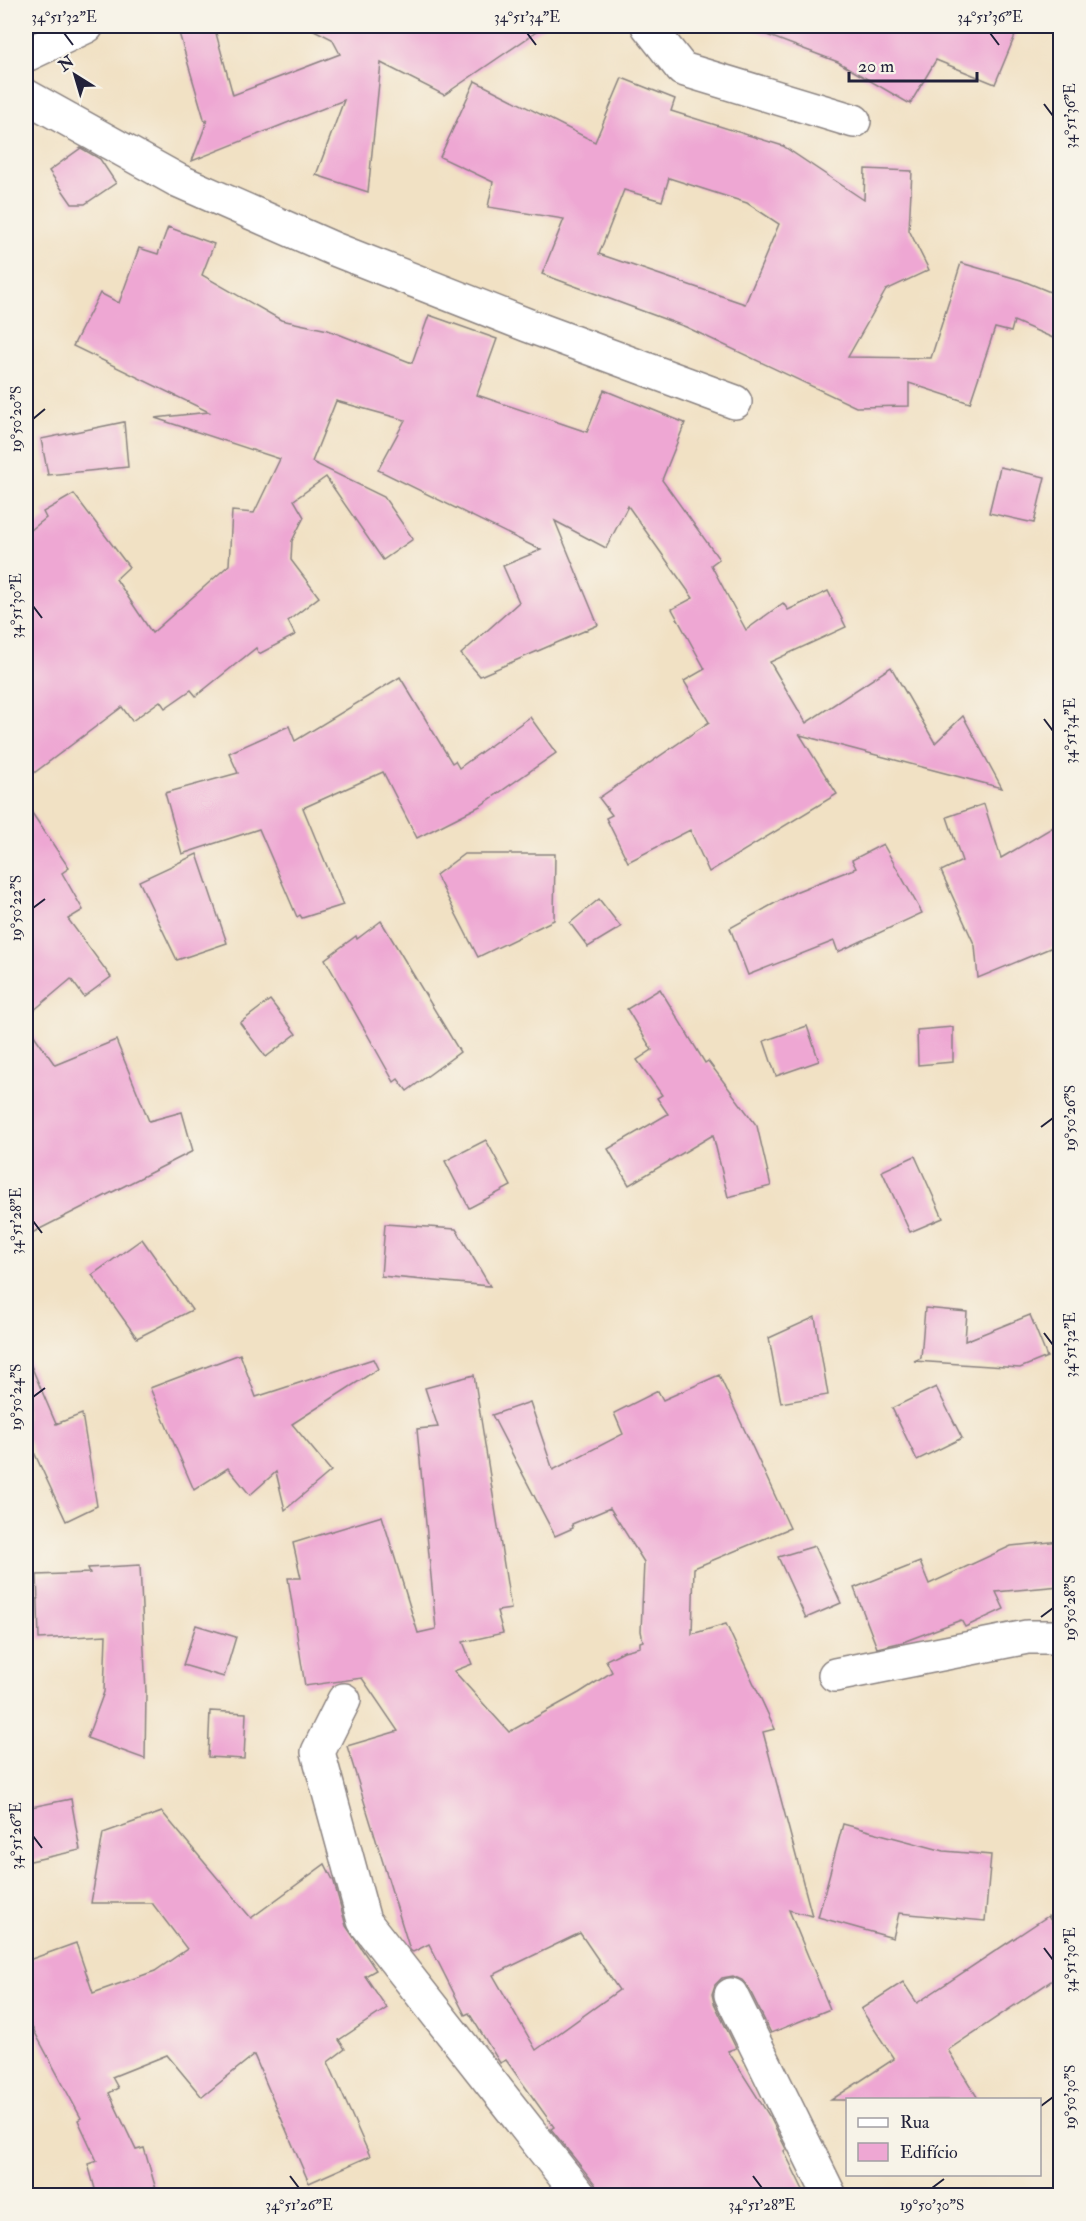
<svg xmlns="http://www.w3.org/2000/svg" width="1086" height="2221" viewBox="0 0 1086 2221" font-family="'IM FELL Double Pica',serif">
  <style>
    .building { fill: #eea7d3; fill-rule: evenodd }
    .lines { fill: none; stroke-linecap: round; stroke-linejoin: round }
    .minor-casing { stroke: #8a8280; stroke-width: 36 }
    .minor { stroke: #fff; stroke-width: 33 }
    .ticks { fill: none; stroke: #22223b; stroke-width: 2 }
    .neatline { fill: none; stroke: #22223b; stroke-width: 2 }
    .ticks-label { font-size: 15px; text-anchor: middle; fill: #22223b }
  </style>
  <rect width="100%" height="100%" fill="#f7f3e8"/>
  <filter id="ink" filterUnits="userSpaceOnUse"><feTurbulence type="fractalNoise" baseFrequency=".0167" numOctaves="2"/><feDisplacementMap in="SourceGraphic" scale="12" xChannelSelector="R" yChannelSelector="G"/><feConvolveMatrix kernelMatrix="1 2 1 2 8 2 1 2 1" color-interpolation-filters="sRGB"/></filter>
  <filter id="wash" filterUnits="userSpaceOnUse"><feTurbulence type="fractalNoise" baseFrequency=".008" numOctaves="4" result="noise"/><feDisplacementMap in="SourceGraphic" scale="24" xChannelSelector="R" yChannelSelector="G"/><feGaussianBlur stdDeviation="1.35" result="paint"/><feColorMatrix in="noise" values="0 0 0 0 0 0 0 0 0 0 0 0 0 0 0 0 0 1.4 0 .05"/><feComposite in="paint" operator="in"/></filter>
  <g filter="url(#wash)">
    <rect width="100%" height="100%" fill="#f1e1c4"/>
    <g id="blocks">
      <g class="building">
        <path d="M 177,26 L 214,26 L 233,95 L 340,54 L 332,39 L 306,26 L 545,26 L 444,95 L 381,63 L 368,192 L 316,175 L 344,100 L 192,161 L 208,119 L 205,122 Z"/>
        <path d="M 751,26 L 1019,26 L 995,84 L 936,60 L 910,104 L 838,62 L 751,29 Z"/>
        <path d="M 622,78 L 675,99 L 671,111 L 783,146 L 864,200 L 865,169 L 912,171 L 909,230 L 929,270 L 886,290 L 848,357 L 931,358 L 961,263 L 1021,280 L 1060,296 L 1060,341 L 1014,321 L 1011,332 L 995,328 L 970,403 L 909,383 L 909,406 L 856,407 L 686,327 L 542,274 L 564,219 L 488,207 L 493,182 L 440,157 L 475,81 L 595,142 ZM 669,178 L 747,203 L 779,224 L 745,304 L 599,254 L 624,190 L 662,201 Z"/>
        <path d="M 81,148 L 100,159 L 116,183 L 85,204 L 72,204 L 49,171 Z"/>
        <path d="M 168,227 L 214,244 L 202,275 L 281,320 L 328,330 L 412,363 L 429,315 L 497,339 L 477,395 L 587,432 L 604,390 L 685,423 L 662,480 L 719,559 L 711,565 L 746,630 L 783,603 L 788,610 L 828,591 L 846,627 L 770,662 L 806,723 L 891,667 L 935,743 L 963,716 L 1002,788 L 800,735 L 837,794 L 709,872 L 690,830 L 628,862 L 606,818 L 612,815 L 599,798 L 709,722 L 684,681 L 705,669 L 672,609 L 693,598 L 628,506 L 606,548 L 555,521 L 598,625 L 480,676 L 461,654 L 519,602 L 503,566 L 541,550 L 378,470 L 405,420 L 336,401 L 312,462 L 384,497 L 413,539 L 383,560 L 326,477 L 294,500 L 304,517 L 292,541 L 291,560 L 319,597 L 288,621 L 295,635 L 259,654 L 256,648 L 196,696 L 191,690 L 165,708 L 160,701 L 132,721 L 122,707 L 26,779 L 26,534 L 46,518 L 43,512 L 74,494 L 129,567 L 116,579 L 152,633 L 229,565 L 232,511 L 254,513 L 280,459 L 155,418 L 209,412 L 73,346 L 100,293 L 119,303 L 139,248 L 158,254 Z"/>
        <path d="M 124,422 L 128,467 L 48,475 L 41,439 Z"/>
        <path d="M 1000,467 L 1045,477 L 1034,523 L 989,513 Z"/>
        <path d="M 400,677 L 452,763 L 455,761 L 459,768 L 530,717 L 556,753 L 480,806 L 417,838 L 383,772 L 303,808 L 343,905 L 302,918 L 300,915 L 297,917 L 259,829 L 182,854 L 165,793 L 238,773 L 229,753 L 289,726 L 295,741 Z"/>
        <path d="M 26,804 L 69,868 L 62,873 L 83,910 L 68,919 L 111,977 L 84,997 L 71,979 L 26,1017 Z"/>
        <path d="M 984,804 L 1001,858 L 1060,823 L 1060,944 L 978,978 L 975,946 L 941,871 L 962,861 L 947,817 Z"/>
        <path d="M 883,844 L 922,913 L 838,952 L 834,941 L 748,975 L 730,928 L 795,892 L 856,868 L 852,860 Z"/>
        <path d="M 197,854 L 227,943 L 177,960 L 139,881 Z"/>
        <path d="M 464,854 L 555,854 L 554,920 L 478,957 L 436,875 Z"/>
        <path d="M 599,899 L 621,927 L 588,947 L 570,923 Z"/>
        <path d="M 381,921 L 460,1052 L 407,1091 L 398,1079 L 394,1082 L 325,959 L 356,936 L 357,939 Z"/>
        <path d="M 660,989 L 705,1063 L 708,1061 L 757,1126 L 771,1186 L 728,1197 L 713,1135 L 629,1185 L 608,1149 L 668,1114 L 657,1098 L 662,1095 L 637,1060 L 652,1050 L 627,1009 Z"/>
        <path d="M 270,1000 L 296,1034 L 266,1057 L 240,1023 Z"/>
        <path d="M 26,1024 L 55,1065 L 116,1040 L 149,1121 L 182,1112 L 193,1151 L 26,1236 Z"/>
        <path d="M 807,1026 L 819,1061 L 776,1076 L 764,1041 Z"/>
        <path d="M 953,1027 L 953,1062 L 918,1065 L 917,1030 Z"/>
        <path d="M 486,1140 L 511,1186 L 469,1208 L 445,1161 Z"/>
        <path d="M 915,1156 L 943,1218 L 910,1232 L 882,1171 Z"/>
        <path d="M 385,1224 L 456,1229 L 490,1286 L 381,1276 Z"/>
        <path d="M 142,1239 L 192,1310 L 137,1338 L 92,1275 Z"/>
        <path d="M 925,1308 L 967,1312 L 965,1341 L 1030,1315 L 1047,1357 L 1020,1368 L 914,1361 L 921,1358 Z"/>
        <path d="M 815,1317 L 828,1395 L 781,1403 L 769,1338 Z"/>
        <path d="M 26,1354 L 56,1424 L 82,1414 L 97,1506 L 66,1521 L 26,1435 Z"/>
        <path d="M 240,1354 L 256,1397 L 373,1359 L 378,1369 L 292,1424 L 331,1471 L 285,1510 L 276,1472 L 250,1495 L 228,1468 L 194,1490 L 150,1388 Z"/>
        <path d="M 474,1375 L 511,1609 L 497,1611 L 503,1633 L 463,1642 L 472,1664 L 454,1671 L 509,1732 L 579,1693 L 612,1672 L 606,1660 L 624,1651 L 640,1647 L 640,1642 L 643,1641 L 641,1631 L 644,1562 L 610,1508 L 572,1524 L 573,1528 L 555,1536 L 492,1415 L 530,1402 L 553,1470 L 623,1434 L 614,1413 L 658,1391 L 663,1400 L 719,1375 L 790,1528 L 694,1568 L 692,1634 L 726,1624 L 775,1729 L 763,1732 L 812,1916 L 789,1910 L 830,2009 L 771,2033 L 748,1987 L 742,1980 L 733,1976 L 722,1978 L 715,1985 L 712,1994 L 714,2003 L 736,2048 L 728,2051 L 770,2117 L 786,2149 L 784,2151 L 806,2196 L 598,2196 L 595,2184 L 551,2129 L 554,2127 L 506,2060 L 500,2063 L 469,2013 L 465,2015 L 429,1944 L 413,1952 L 410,1950 L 347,1746 L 398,1731 L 362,1678 L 305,1686 L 288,1578 L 301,1578 L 293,1543 L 382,1516 L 418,1633 L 436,1629 L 417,1429 L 438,1427 L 425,1388 ZM 580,1933 L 619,1990 L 536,2050 L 493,1975 Z"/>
        <path d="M 936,1387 L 962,1438 L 917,1460 L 892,1408 Z"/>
        <path d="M 1060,1541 L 1060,1586 L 996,1592 L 1004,1609 L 965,1627 L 961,1620 L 903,1642 L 877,1648 L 854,1588 L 920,1562 L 929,1584 L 1011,1546 Z"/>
        <path d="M 815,1546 L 841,1603 L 806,1618 L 778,1557 Z"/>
        <path d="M 140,1565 L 146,1693 L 145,1759 L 87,1738 L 104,1692 L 106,1635 L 39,1639 L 37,1575 L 90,1573 L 88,1568 Z"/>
        <path d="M 196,1625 L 236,1637 L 224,1677 L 183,1665 Z"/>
        <path d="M 210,1711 L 246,1713 L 244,1759 L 208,1757 Z"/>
        <path d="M 71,1799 L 80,1850 L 26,1862 L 26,1808 Z"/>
        <path d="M 162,1812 L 251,1918 L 325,1864 L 334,1882 L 346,1926 L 376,1970 L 365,1976 L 387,2008 L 339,2040 L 345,2049 L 328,2062 L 370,2156 L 309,2183 L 254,2055 L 202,2097 L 167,2055 L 112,2077 L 118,2088 L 109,2093 L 136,2150 L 144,2148 L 158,2196 L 97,2196 L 88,2164 L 97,2161 L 78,2120 L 81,2118 L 26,2016 L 26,1961 L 76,1943 L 93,1993 L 155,1971 L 187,1949 L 152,1903 L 91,1903 L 103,1833 Z"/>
        <path d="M 843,1824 L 944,1851 L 991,1855 L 985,1921 L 899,1913 L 893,1938 L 818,1917 Z"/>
        <path d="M 1048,1916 L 1060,1935 L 1060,1975 L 948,2050 L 979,2100 L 831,2100 L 894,2059 L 861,2009 L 903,1982 L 917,2003 Z"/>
      </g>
    </g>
  </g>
  <g filter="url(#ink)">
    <use href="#blocks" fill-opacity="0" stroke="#8a8280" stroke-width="1.5"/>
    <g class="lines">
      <g class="minor-casing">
        <g id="minor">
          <path d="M 648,26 L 682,69 L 854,121"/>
          <path d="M 26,55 L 87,26"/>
          <path d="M 26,96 L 177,180 L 334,249 L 527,325 L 735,402"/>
          <path d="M 835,1675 L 1027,1637 L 1060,1637"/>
          <path d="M 344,1700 L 318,1752 L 364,1921 L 580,2196"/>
          <path d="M 731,1995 L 830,2196"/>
        </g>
      </g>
      <use href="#minor" class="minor"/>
    </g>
  </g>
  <path class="ticks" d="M 64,33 L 73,45M 527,33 L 536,45M 990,33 L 999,45M 1044,104 L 1053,116M 33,419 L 45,409M 33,606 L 42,618M 1044,719 L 1053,731M 33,908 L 45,899M 1041,1127 L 1053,1118M 33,1221 L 42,1233M 1044,1333 L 1053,1345M 33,1397 L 45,1388M 1041,1617 L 1053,1608M 33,1836 L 42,1848M 1044,1948 L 1053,1960M 1041,2106 L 1053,2097M 290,2176 L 299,2188M 753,2176 L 762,2188M 932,2188 L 944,2179"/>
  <rect width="1086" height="2221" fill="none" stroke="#f7f3e8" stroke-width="66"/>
  <rect x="846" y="2098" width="195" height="78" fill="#f7f3e8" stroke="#a29fa3" stroke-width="1.5"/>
  <rect x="858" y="2118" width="30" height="9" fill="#ffffff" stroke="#a29fa3" stroke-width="1.5"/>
  <text x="900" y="2128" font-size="18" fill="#22223b">Rua</text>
  <rect x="858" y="2143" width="30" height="18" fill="#eea7d3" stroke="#a29fa3" stroke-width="1.5"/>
  <text x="900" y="2158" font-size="18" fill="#22223b">Edifício</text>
  <g transform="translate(75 75) rotate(323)" stroke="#f7f3e8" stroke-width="4.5" paint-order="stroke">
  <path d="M0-4.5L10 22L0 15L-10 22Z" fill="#22223b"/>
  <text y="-9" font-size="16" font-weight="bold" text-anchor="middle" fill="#22223b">N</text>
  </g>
  <path d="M849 72v9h128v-9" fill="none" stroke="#22223b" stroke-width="3"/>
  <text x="858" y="72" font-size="18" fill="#22223b" stroke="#f7f3e8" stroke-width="4.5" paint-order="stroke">20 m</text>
  <rect x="33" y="33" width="1020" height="2155" class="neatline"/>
  <g class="ticks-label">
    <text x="64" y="22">34°51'32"E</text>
    <text x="527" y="22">34°51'34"E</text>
    <text x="990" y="22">34°51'36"E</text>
    <text transform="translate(1070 116) rotate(-90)" y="5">34°51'36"E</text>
    <text transform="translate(16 419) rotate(-90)" y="5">19°50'20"S</text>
    <text transform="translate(16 606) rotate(-90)" y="5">34°51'30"E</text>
    <text transform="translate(1070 731) rotate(-90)" y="5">34°51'34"E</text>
    <text transform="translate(16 908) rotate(-90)" y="5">19°50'22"S</text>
    <text transform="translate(1070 1118) rotate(-90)" y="5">19°50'26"S</text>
    <text transform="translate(16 1221) rotate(-90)" y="5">34°51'28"E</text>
    <text transform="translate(1070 1345) rotate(-90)" y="5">34°51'32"E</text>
    <text transform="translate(16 1397) rotate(-90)" y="5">19°50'24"S</text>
    <text transform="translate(1070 1608) rotate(-90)" y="5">19°50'28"S</text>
    <text transform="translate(16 1836) rotate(-90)" y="5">34°51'26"E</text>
    <text transform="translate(1070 1960) rotate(-90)" y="5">34°51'30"E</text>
    <text transform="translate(1070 2097) rotate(-90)" y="5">19°50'30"S</text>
    <text x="299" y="2210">34°51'26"E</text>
    <text x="762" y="2210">34°51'28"E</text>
    <text x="932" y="2210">19°50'30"S</text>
  </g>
</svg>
